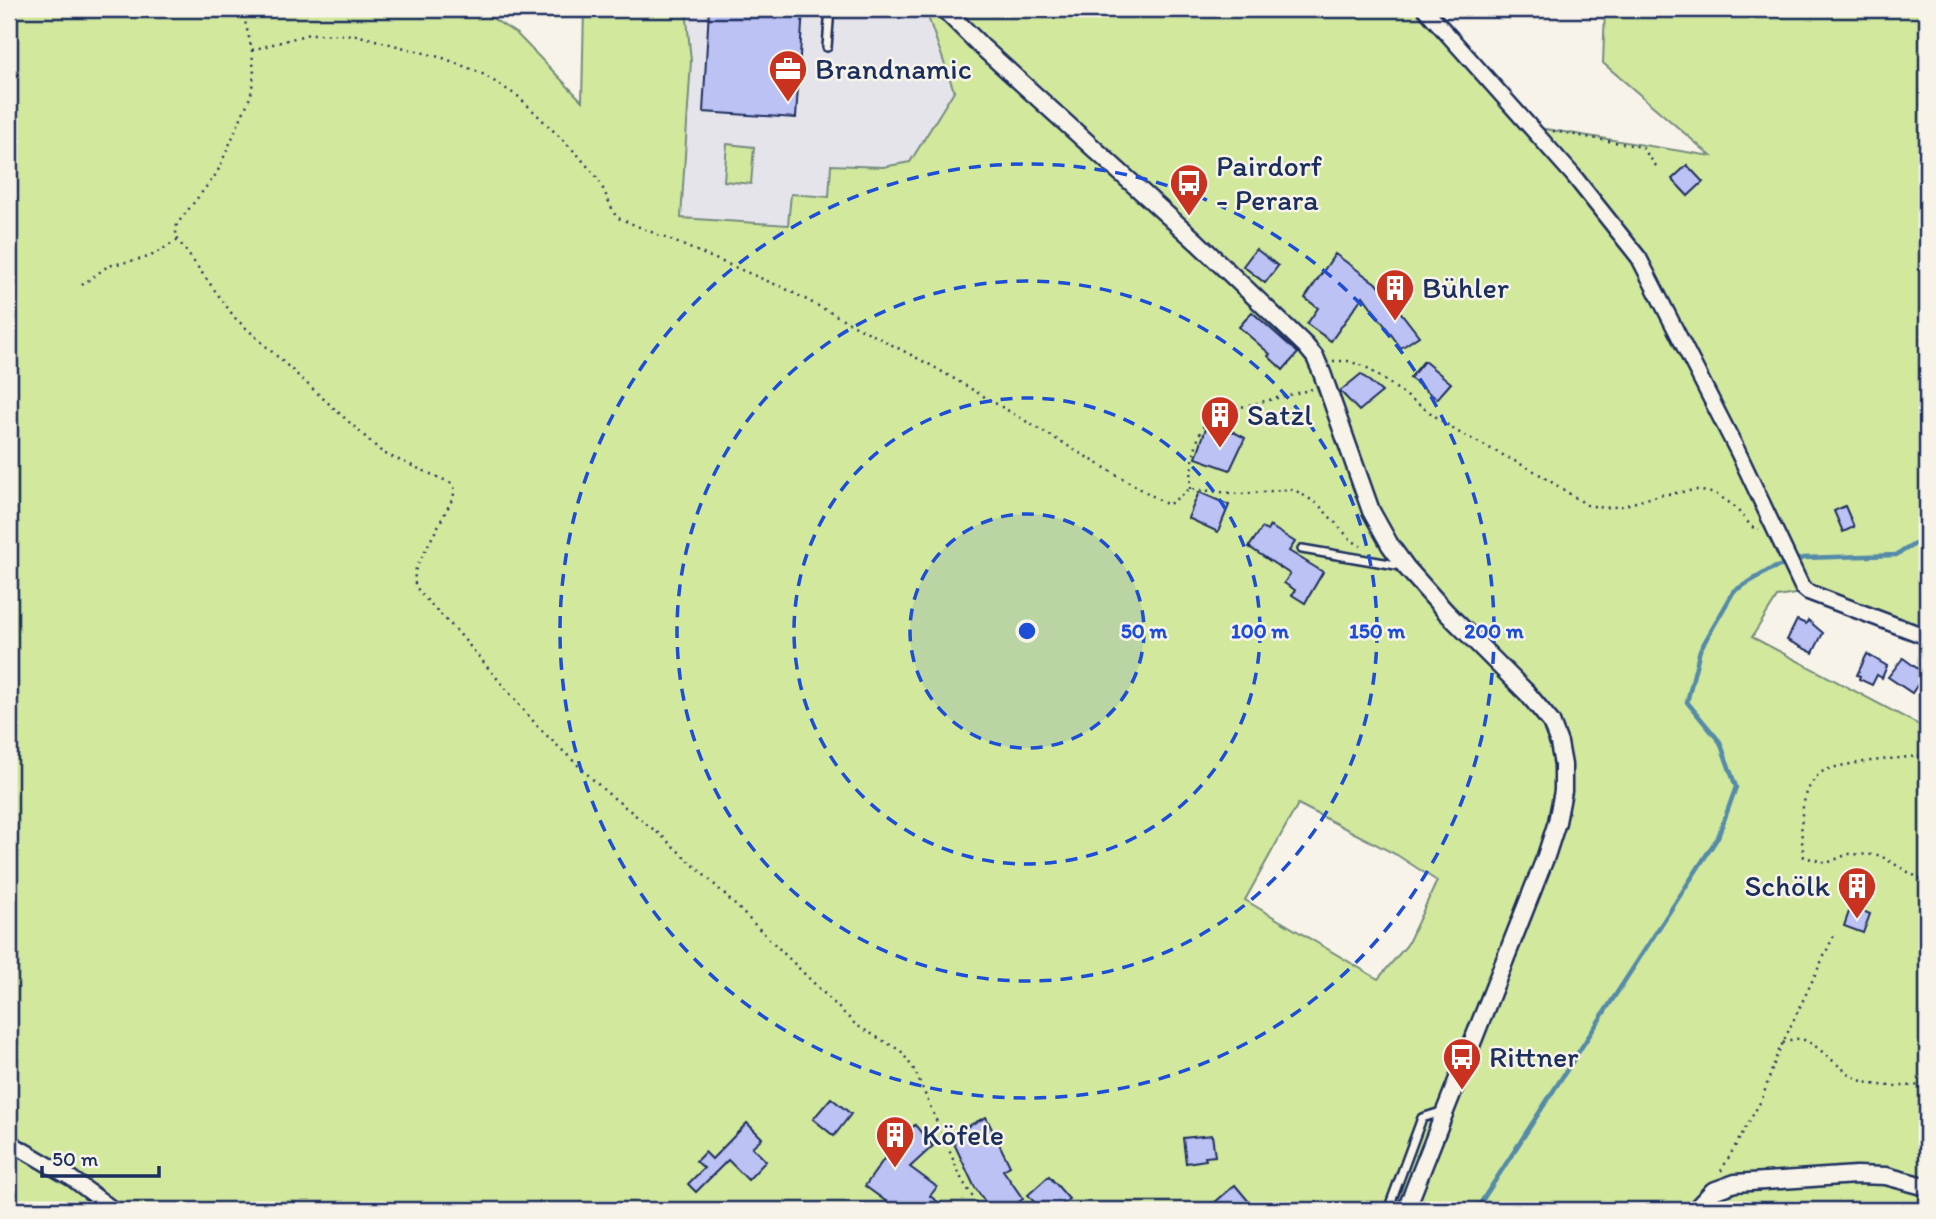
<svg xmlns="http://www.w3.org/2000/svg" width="1936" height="1219" viewBox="0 0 1936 1219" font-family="Itim,sans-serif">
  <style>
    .built { fill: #e5e4eb }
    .green { fill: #d1e89d; stroke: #768c7e; stroke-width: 2; fill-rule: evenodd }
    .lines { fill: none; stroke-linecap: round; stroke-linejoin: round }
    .stream { stroke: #558ba9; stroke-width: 4.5 }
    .building { fill: #bcc2f3; stroke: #1b2f5e; stroke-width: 2 }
    .service-casing { stroke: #1b2f5e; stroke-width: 12 }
    .minor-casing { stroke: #1b2f5e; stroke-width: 19 }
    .tertiary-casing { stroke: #1b2f5e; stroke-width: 21 }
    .path { stroke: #1b2f5e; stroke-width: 2.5; stroke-dasharray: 2 5; stroke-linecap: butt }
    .service { stroke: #f7f3e8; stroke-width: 7 }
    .minor { stroke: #f7f3e8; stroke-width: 14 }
    .tertiary { stroke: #f7f3e8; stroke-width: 16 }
    .ring { fill: none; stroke: #1d4ed8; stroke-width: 3.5; stroke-dasharray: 12 9 }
    .labels { text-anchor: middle; stroke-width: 5; stroke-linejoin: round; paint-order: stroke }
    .poi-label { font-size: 30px; fill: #1b2f5e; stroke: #f7f3e8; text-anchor: start }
    .centre { fill: #1d4ed8; stroke: #f7f3e8; stroke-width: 3.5 }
    .ring-label { font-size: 21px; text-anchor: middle; font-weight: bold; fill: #1d4ed8; stroke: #f7f3e8; stroke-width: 5; stroke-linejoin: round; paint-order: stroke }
  </style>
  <rect width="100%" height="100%" fill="#f7f3e8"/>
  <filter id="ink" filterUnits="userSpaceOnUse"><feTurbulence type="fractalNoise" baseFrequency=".0143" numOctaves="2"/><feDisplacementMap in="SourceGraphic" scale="14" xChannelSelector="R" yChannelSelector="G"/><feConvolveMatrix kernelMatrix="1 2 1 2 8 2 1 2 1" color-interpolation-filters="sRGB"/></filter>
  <g filter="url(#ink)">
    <path class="built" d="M 686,9 L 922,9 L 926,11 L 954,91 L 910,162 L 883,167 L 832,165 L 829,197 L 788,225 L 680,218 L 691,61 Z"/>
    <g class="green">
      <path d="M 9,9 L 478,9 L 517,34 L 582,101 L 584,9 L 686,9 L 691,61 L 681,218 L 788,225 L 791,194 L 829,197 L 831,165 L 883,167 L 910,162 L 954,91 L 926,11 L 922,9 L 965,9 L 996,15 L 1007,9 L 1425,9 L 1527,126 L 1711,156 L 1603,63 L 1605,9 L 1927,9 L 1927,650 L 1905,629 L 1808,592 L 1777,597 L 1752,637 L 1927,729 L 1927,1210 L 9,1210 ZM 1298,804 L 1397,855 L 1437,881 L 1407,945 L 1378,979 L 1245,900 Z"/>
      <path d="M 727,144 L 754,147 L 751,184 L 724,181 Z"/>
    </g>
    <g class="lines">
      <path class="stream" d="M 1476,1210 L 1718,837 L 1736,787 L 1720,742 L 1687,702 L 1700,650 L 1734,591 L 1771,569 L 1804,558 L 1896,555 L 1927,537"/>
    </g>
    <g class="building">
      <path d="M 709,9 L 803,9 L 796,118 L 703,112 Z"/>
      <path d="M 1687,165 L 1703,182 L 1688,196 L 1672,179 Z"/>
      <path d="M 1256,249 L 1278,266 L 1265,283 L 1243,266 Z"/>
      <path d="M 1335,254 L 1381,287 L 1419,336 L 1401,348 L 1363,296 L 1331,341 L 1307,324 L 1318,308 L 1305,298 Z"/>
      <path d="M 1252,312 L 1298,353 L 1283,370 L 1268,356 L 1270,354 L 1239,327 Z"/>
      <path d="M 1424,361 L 1451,383 L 1437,399 L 1410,378 Z"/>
      <path d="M 1361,374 L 1382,392 L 1359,411 L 1340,391 Z"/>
      <path d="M 1209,419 L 1245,438 L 1230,470 L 1196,458 Z"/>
      <path d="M 1199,492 L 1229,505 L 1218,532 L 1188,518 Z"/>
      <path d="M 1845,506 L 1854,527 L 1843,532 L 1834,511 Z"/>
      <path d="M 1270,526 L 1295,542 L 1289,551 L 1323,572 L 1305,603 L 1292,595 L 1295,590 L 1284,583 L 1290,574 L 1249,547 L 1262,528 L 1267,531 Z"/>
      <path d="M 1797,620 L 1806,624 L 1808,620 L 1823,633 L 1813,653 L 1787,640 Z"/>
      <path d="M 1867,654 L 1887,666 L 1882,678 L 1877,675 L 1872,685 L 1859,679 L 1860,676 L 1857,675 Z"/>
      <path d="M 1903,658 L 1925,674 L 1912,693 L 1888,677 Z"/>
      <path d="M 1851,906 L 1870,914 L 1863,933 L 1844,926 Z"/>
      <path d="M 831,1098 L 851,1114 L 834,1136 L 813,1119 Z"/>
      <path d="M 986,1117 L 1010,1166 L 1003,1170 L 1023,1199 L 1006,1210 L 991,1210 L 974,1186 L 950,1135 Z"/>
      <path d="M 747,1123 L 762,1138 L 752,1147 L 766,1161 L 748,1180 L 728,1160 L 696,1192 L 688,1184 L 704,1168 L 696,1161 L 705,1152 L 712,1159 Z"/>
      <path d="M 915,1125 L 933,1146 L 910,1167 L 937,1187 L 930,1196 L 949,1210 L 898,1210 L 865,1186 L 896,1142 Z"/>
      <path d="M 1212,1135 L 1215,1156 L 1205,1157 L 1206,1160 L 1186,1163 L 1183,1138 Z"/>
      <path d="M 1049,1176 L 1069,1199 L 1056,1210 L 1041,1210 L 1028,1195 Z"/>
      <path d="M 1235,1185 L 1250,1203 L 1243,1210 L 1206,1210 Z"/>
    </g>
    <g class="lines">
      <g class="service-casing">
        <g id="service">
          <path d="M 827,47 L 830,9"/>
          <path d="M 1302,549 L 1402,566"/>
          <path d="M 1388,1210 L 1422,1118 L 1444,1111"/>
        </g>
      </g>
      <g class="minor-casing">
        <g id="minor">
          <path d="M 1425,9 L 1573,175 L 1639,258 L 1738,452 L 1802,587 L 1808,592 L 1927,637"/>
          <path d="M 9,1142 L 71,1178 L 114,1210"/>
        </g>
      </g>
      <g class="tertiary-casing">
        <g id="tertiary">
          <path d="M 944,9 L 982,47 L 1197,242 L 1305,345 L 1315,357 L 1322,373 L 1371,511 L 1390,545 L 1406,567 L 1446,612 L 1527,693 L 1551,722 L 1559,743 L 1563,765 L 1563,791 L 1557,822 L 1546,856 L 1406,1210"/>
          <path d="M 1695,1210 L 1713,1191 L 1735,1183 L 1856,1175 L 1886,1176 L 1927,1187"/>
        </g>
      </g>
      <g class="path">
        <path d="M 242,9 L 252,50 L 254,74 L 251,95 L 217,173 L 177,224 L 176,232 L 178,240 L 235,318 L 383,453 L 451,483 L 455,489 L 453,498 L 416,568 L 414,581 L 419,592 L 457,631 L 539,728 L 605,791 L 663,837 L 716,886 L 856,1025 L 901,1051 L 915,1071 L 962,1180 L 981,1210"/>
        <path d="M 252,50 L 309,34 L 356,35 L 443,58 L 481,73 L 519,97 L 578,155 L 599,180 L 616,217 L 784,288 L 934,367 L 1168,505 L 1190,489 L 1241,494 L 1293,489 L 1318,504 L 1351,540 L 1361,546"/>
        <path d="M 1553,131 L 1642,147 L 1659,170"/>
        <path d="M 82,285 L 108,266 L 149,257 L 178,240"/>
        <path d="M 1333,361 L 1348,361 L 1366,367 L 1456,431 L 1536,472 L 1587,505 L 1605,508 L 1622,506 L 1660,495 L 1697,490 L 1716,494 L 1733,505 L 1752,527 L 1759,529"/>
        <path d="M 1190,489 C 1192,462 1195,430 1215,410 L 1233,409 L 1313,389"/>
        <path d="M 1927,755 C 1907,758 1832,762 1819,774 C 1798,794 1800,831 1804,857 L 1827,863 L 1848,854 L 1879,855 L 1927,883"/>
        <path d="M 1783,1043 C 1788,1041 1794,1038 1799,1039 C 1815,1039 1842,1074 1862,1081 C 1882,1088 1906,1086 1927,1085"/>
        <path d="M 1721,1171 L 1762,1099 L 1777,1055 L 1835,933"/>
      </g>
      <use href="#service" class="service"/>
      <use href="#minor" class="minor"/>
      <use href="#tertiary" class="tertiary"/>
    </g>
  </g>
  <circle cx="1027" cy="631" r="117" fill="#1d4ed8" fill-opacity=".12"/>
  <g class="ring">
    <circle cx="1027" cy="631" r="117"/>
    <circle cx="1027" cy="631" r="233"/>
    <circle cx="1027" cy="631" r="350"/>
    <circle cx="1027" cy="631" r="467"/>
  </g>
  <defs>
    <g id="office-pin" transform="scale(2.0125)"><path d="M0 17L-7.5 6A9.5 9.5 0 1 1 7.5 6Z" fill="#c8321e" stroke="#f7f3e8"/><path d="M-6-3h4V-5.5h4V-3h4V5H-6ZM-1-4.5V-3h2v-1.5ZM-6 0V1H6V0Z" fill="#fff"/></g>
    <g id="bus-pin" transform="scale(2.0125)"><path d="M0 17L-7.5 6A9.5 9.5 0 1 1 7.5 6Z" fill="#c8321e" stroke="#f7f3e8"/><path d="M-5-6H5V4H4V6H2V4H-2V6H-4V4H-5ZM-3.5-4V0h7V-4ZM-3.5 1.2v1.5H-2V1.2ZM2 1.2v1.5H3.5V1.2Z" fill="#fff"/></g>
    <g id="building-pin" transform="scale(2.0125)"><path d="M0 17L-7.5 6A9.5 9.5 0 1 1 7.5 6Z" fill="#c8321e" stroke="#f7f3e8"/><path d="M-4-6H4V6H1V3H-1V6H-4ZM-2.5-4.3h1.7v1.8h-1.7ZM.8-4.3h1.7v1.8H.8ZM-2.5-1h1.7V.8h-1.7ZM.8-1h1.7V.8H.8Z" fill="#fff"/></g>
  </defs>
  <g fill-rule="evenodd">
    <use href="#office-pin" x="788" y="69"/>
    <use href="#bus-pin" x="1189" y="183"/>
    <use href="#building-pin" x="1395" y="288"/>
    <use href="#building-pin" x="1220" y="415"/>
    <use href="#building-pin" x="1857" y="886"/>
    <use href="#bus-pin" x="1462" y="1057"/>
    <use href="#building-pin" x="895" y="1135"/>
  </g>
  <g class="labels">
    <g class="poi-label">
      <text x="815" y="79">Brandnamic</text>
      <text x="1216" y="176">Pairdorf<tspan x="1216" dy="34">- Perara</tspan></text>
      <text x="1422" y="298">Bühler</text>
      <text x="1247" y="425">Satzl</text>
      <text x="1830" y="896" text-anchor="end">Schölk</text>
      <text x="1489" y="1067">Rittner</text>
      <text x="922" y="1145">Köfele</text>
    </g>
  </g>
  <circle cx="1027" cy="631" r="10" class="centre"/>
  <g class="ring-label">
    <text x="1144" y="638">50 m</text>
    <text x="1260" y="638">100 m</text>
    <text x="1377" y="638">150 m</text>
    <text x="1494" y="638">200 m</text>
  </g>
  <rect width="1936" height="1219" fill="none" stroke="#f7f3e8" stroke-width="35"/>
  <rect x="18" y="18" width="1901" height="1184" fill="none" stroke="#1b2f5e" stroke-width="2.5" filter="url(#ink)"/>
  <path d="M42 1166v10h117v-10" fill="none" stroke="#1b2f5e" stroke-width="3.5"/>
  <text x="52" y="1166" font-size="21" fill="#1b2f5e" stroke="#f7f3e8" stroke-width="5" paint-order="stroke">50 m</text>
</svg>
